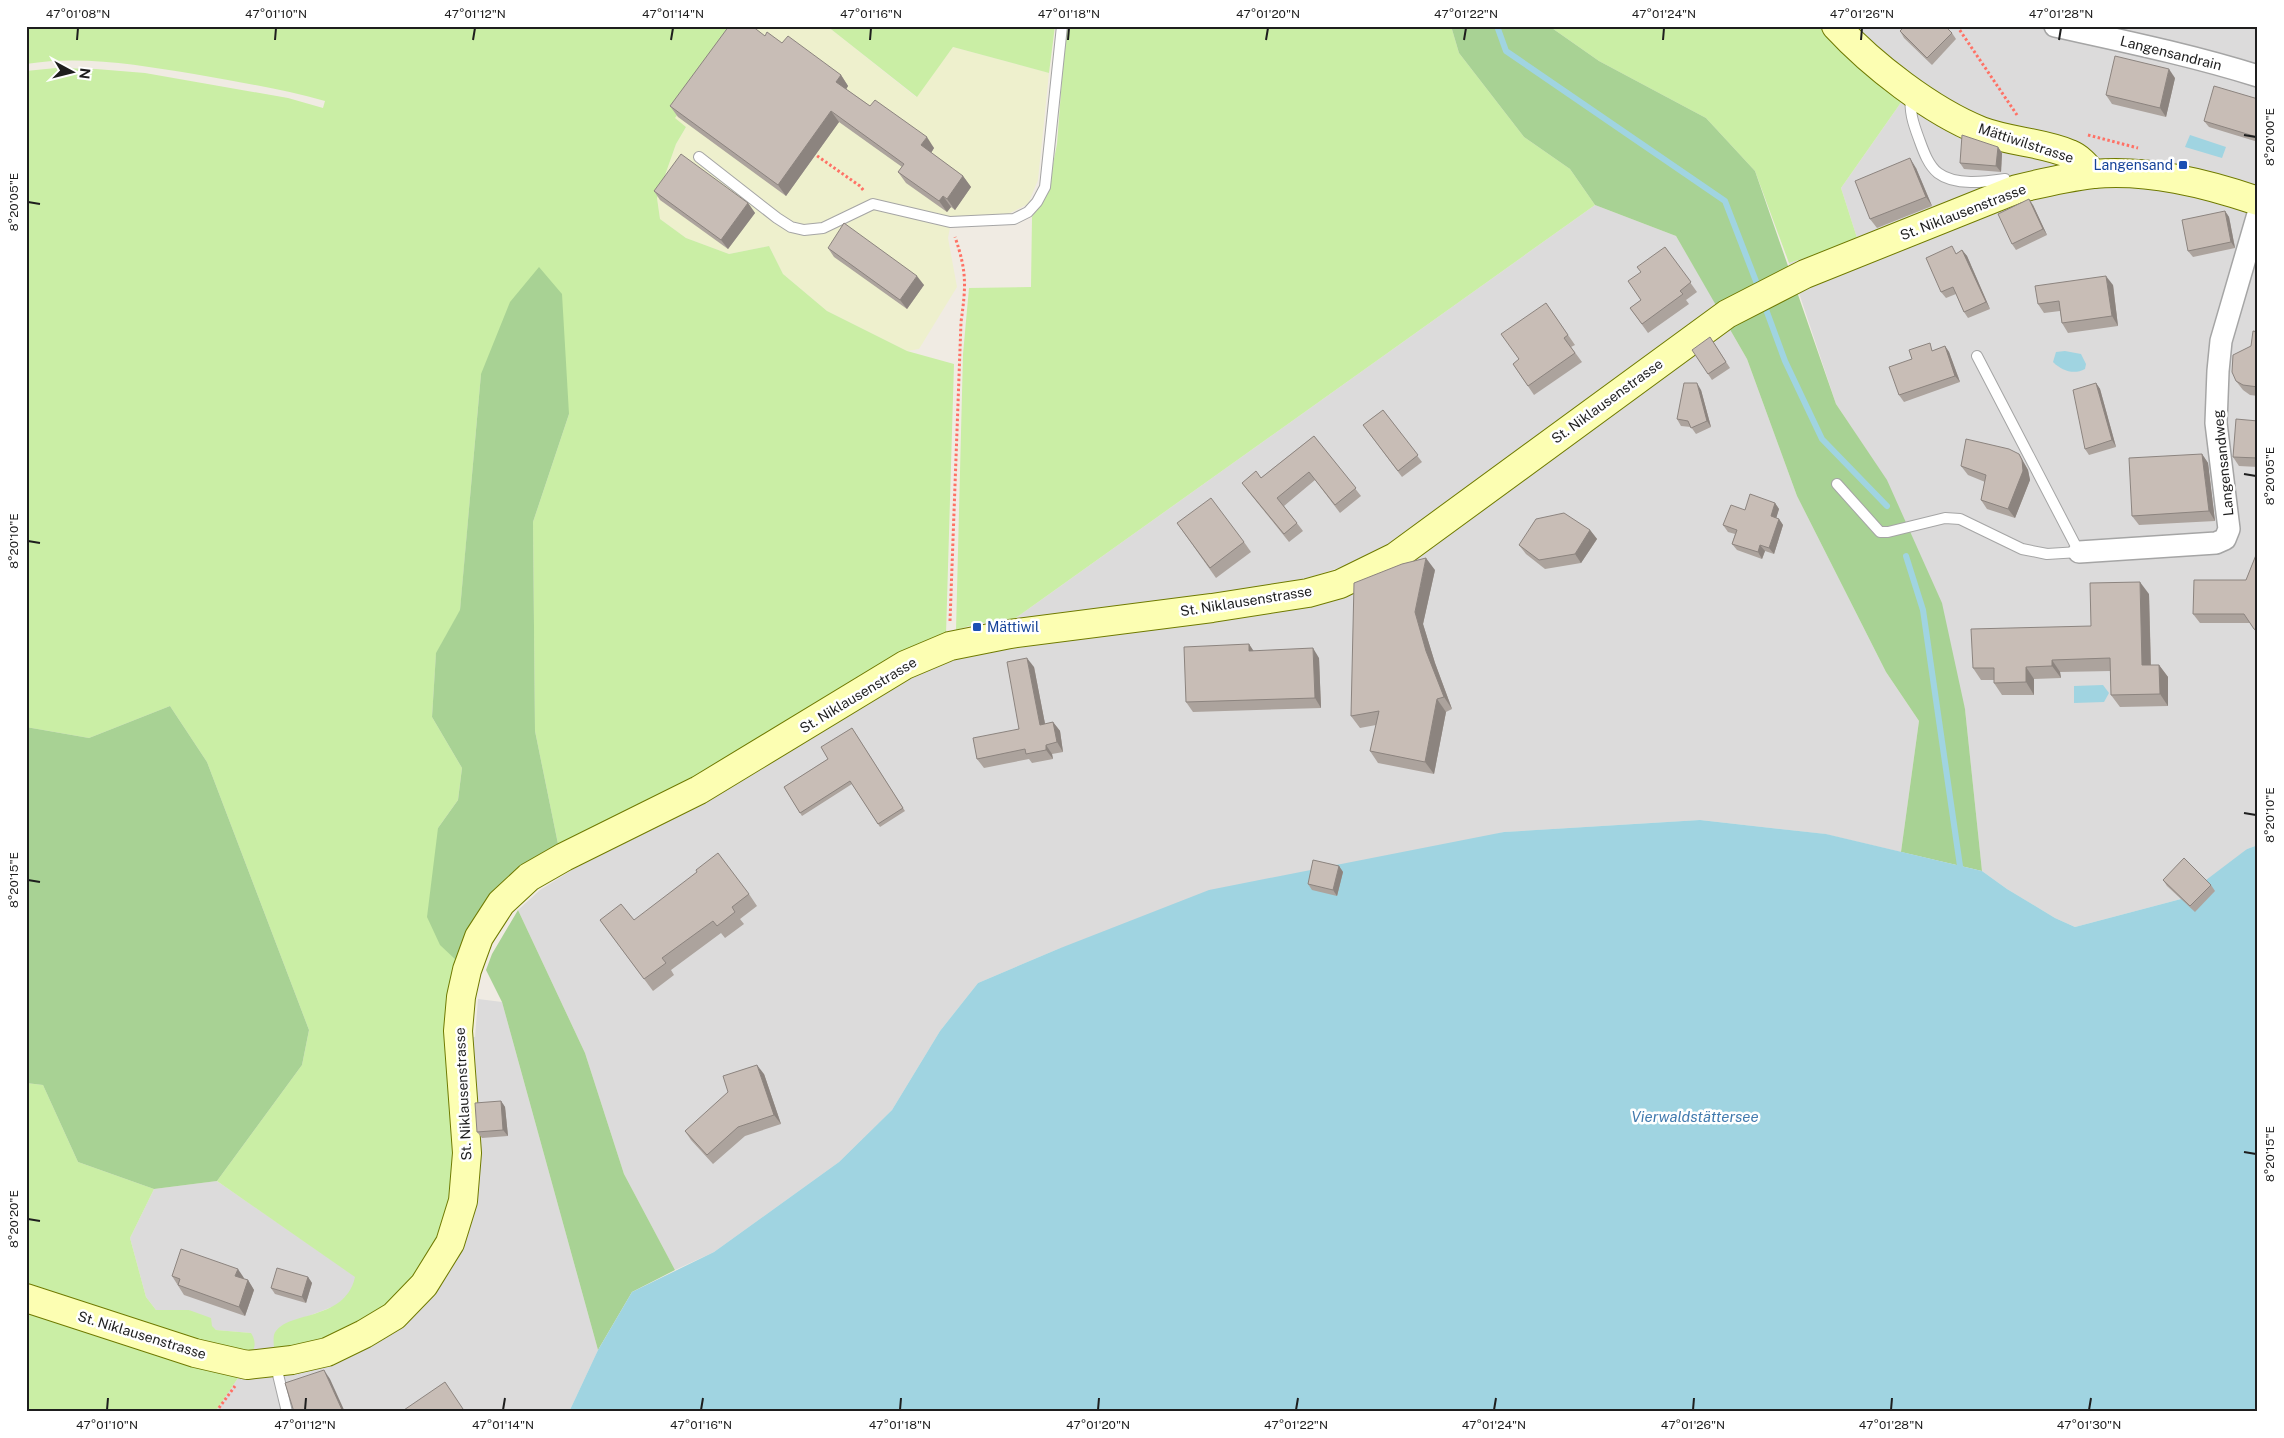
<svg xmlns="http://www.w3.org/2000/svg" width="2284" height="1438" viewBox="0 0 2284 1438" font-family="'Public Sans',sans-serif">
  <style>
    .residential { fill: #dcdbdb }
    .farmland { fill: #eef0cd }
    .grass { fill: #caeea5 }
    .forest { fill: #a8d294 }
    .water { fill: #a0d4e1 }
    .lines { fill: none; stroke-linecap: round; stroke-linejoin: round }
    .stream { stroke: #a0d4e1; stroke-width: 6 }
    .lane-casing { stroke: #a5a5a5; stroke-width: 12 }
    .street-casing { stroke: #a5a5a5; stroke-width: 24 }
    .secondary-casing { stroke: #6f7a00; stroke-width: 30 }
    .path { stroke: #ff7165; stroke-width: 3; stroke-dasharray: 2.5 2.5; stroke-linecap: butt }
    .lane { stroke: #fff; stroke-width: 10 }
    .street { stroke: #fff; stroke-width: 21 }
    .secondary { stroke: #fcfeb2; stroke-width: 28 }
    .wall { fill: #aca39d }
    .shaded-wall { fill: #8c847f }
    .building { fill: #c8bdb6; stroke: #8c847f }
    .ticks { fill: none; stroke: #1e1e1e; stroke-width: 2 }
    .transit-dot { fill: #1a4fb4; stroke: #fff; stroke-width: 2 }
    .labels { text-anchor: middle; stroke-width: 5; stroke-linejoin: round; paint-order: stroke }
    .street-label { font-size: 14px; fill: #1e1e1e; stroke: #fff }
    .transit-label { font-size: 14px; fill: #164399; stroke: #fff; text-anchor: end }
    .water-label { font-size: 15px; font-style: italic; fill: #4079ad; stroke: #fff }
    .neatline { fill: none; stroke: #1e1e1e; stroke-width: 2 }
    .ticks-label { font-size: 12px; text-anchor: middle; fill: #1e1e1e }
  </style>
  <rect width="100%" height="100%" fill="#f0ebe3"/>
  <g class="residential">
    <path d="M 1851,26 L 2258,26 L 2258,845 L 2247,849 L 2215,891 L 2195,912 L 2181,899 L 2075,927 L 2055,918 L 2007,889 L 1982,871 L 1965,709 L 1887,481 L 1836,404 L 1789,263 L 1858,241 L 1841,188 L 1902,101 L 1910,77 Z"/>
    <path d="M 1595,205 L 1676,236 L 1719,309 L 1388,547 L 1354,563 L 1298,581 L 1257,590 L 1010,622 Z"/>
    <path d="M 1725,321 L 1747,359 L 1797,496 L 1886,672 L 1919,721 L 1901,852 L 1825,834 L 1700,820 L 1504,832 L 1058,949 L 978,983 L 940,1031 L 892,1110 L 839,1162 L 714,1252 L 675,1270 L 624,1174 L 585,1053 L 518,910 L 540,890 L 583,863 L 685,812 L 917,671 L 955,659 L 984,653 L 1302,607 Z"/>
    <path d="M 478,999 L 502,1002 L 598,1350 L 569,1412 L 215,1412 L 240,1375 L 333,1358 L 467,1037 L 475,1037 Z"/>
    <path d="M 217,1181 L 356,1277 L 352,1291 L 337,1305 L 280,1327 L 274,1351 L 250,1355 L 251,1333 L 216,1330 L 189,1310 L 156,1310 L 146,1297 L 130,1238 L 154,1189 Z"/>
  </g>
  <path class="farmland" d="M 744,26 L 827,26 L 916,97 L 953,47 L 1049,73 L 1038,180 L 1028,204 L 1008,214 L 952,217 L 948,238 L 957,287 L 919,349 L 907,351 L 827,311 L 783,274 L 769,246 L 729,254 L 686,238 L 660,219 L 657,198 L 676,144 L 686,127 L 674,118 Z"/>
  <g class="grass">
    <path d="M 26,26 L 744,26 L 675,118 L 686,127 L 676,144 L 657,198 L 660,219 L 686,238 L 729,254 L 769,246 L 783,274 L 827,311 L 907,351 L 954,364 L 946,635 L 733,763 L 558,844 L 535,731 L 533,522 L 569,414 L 481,374 L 460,611 L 436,654 L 432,717 L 462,768 L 458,800 L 438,828 L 457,961 L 456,1198 L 436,1253 L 397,1299 L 336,1340 L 274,1351 C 274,1346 273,1339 274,1335 C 283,1310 345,1323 355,1277 L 217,1181 L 302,1065 L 309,1030 L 207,762 L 170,706 L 89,738 L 26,727 L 26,71 L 56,68 L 96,69 L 145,73 L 288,98 L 323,108 L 325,101 C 282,89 238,82 194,74 C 139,65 82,55 26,64 Z"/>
    <path d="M 827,26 L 1055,26 L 1049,73 L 953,47 L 917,97 Z"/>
    <path d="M 1066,26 L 1451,26 L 1459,53 L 1524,137 L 1570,169 L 1595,205 L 1010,622 L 979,623 L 956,630 L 963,354 L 969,288 L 1031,287 L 1032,217 L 1047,194 L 1057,144 Z"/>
    <path d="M 1549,26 L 1821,26 L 1902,101 L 1841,188 L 1858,241 L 1789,263 L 1755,171 L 1706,118 L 1599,61 Z"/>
    <path d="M 26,1083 L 43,1085 L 78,1162 L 154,1189 L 130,1238 L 146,1297 L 156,1310 L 189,1310 L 211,1318 L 212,1326 L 216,1330 L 251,1333 C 256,1341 256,1348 250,1355 L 26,1290 Z"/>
    <path d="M 26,1307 L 169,1359 L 240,1375 L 215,1412 L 26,1412 Z"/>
  </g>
  <g class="forest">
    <path d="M 1451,26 L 1549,26 L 1599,61 L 1706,118 L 1755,171 L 1836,404 L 1887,480 L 1942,603 L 1965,709 L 1982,871 L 1901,852 L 1919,721 L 1886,672 L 1797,496 L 1747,359 L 1676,236 L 1595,205 L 1570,169 L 1524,137 L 1459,53 Z"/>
    <path d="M 539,267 L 562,294 L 569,414 L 533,522 L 535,731 L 558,844 C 541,855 521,865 506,879 C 483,900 463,930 457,961 L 440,945 L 427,917 L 438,828 L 458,800 L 462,768 L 432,717 L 436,653 L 460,610 L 481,374 L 510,302 Z"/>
    <path d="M 170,706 L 207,762 L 309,1030 L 302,1065 L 217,1181 L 154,1189 L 78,1162 L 43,1085 L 26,1083 L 26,727 L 89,738 Z"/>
    <path d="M 518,910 L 585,1053 L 624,1174 L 675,1270 L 632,1292 L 598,1350 L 502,1002 L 486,970 L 492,954 Z"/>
  </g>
  <g class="water">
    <path d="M 2190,135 L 2226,147 L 2222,158 L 2185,147 Z"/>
    <path d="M 2065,351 L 2081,354 L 2086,364 L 2085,369 C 2074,375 2062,371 2053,362 L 2056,352 Z"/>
    <path d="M 2103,685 L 2109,693 L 2104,702 L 2074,703 L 2074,686 Z"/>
    <path d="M 1700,820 L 1826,834 L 1982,871 L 2007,889 L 2055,918 L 2075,927 L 2181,899 L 2247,849 L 2258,845 L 2258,1412 L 569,1412 L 598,1350 L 632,1292 L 714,1252 L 839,1162 L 892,1110 L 940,1031 L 978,983 L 1058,949 L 1209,890 L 1504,832 Z"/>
  </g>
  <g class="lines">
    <g class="stream">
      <path d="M 1497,26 L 1506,51 L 1725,201 L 1759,289"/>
      <path d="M 1764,304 L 1785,361 L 1822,439 L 1887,506"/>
      <path d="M 1906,556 L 1923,610 L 1960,866"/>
    </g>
    <g class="lane-casing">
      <g id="lane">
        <path d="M 1911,94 C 1909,111 1913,123 1919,139 C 1923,150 1928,165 1938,173 C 1955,186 1985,182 2005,179 L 2009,189"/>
        <path d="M 699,157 L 777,218 L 791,227 L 804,230 L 823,228 L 873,204 L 950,222 L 1014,219 L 1028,212 L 1037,202 L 1045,187 L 1062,26"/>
        <path d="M 1837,484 L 1880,532 L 1888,532 L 1945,518 L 1960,519 L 2022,549 L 2047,554 L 2079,552 L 1977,356"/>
        <path d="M 275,1362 L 287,1412"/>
      </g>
    </g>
    <g class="street-casing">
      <g id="street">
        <path d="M 2055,26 C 2123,41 2191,55 2258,76"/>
        <path d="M 2079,552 L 2216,543 L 2225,539 L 2229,529 L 2216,423 L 2218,371 L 2221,341 L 2258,214"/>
      </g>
    </g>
    <g class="secondary-casing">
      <g id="secondary">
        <path d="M 1836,26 C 1872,65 1931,111 1981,131 C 2010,142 2042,142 2070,154 C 2080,158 2087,167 2093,174"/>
        <path d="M 26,1298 L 195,1353 L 247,1365 L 292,1360 L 327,1352 L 364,1334 L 394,1316 L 424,1285 L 450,1243 L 463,1201 L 467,1153 L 458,1031 L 461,997 L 467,970 L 479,937 L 501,903 L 529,877 L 564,857 L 699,790 L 905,665 L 950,646 L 1010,634 L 1212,608 L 1308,593 L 1340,584 L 1395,557 L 1727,314 L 1805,274 L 2017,189 C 2042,183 2067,177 2093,174 C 2148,169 2205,183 2258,201"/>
      </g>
    </g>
    <g class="path">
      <path d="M 1957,26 L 2017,115"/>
      <path d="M 2088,135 L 2138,148"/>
      <path d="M 813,153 L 860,186 L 864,191"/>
      <path d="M 950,621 L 961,322 C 966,286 967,272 955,237"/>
      <path d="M 216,1412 L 235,1386"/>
    </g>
    <use href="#lane" class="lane"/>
    <use href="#street" class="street"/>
    <use href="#secondary" class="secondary"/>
  </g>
  <g class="wall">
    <path d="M 1900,31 L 1952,33 L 1956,39 L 1932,65 L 1904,38 Z"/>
    <path d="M 782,43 L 841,75 L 848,86 L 846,89 L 870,106 L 934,148 L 931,153 L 963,176 L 971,187 L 955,210 L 951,207 L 947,212 L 906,183 L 898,172 L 902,167 L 839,122 L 786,196 L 678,117 L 670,106 Z"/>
    <path d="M 2175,78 L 2166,117 L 2112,104 L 2106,95 Z"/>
    <path d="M 2258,99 L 2258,142 L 2209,127 L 2204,121 Z"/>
    <path d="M 1998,147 L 2002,153 L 2001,172 L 1964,169 L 1960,163 Z"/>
    <path d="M 1916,168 L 1932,206 L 1877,228 L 1870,219 Z"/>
    <path d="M 654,191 L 748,203 L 755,213 L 728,249 L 660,200 Z"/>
    <path d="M 2033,205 L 2047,235 L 2016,250 L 2012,244 Z"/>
    <path d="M 2225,211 L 2229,217 L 2235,248 L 2193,257 L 2188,251 Z"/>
    <path d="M 1665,247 L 1697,292 L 1686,300 L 1689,304 L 1648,333 L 1630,308 L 1641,300 L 1641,272 Z"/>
    <path d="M 828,248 L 924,285 L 907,309 L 834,257 Z"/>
    <path d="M 1962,250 L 1967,256 L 1990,309 L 1968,318 L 1964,312 L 1956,294 L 1946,298 L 1941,292 L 1957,253 Z"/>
    <path d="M 2113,285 L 2118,326 L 2068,333 L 2062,323 L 2060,311 L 2044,313 L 2038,304 Z"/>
    <path d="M 1546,303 L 1575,345 L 1571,347 L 1582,362 L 1534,395 L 1513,364 L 1519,359 Z"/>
    <path d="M 2258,332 L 2258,396 L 2250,395 L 2243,390 L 2236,381 Z"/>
    <path d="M 1710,337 L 1730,368 L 1712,380 L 1708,374 Z"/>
    <path d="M 1945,346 L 1949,352 L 1960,382 L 1904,402 L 1899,395 L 1912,359 Z"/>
    <path d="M 2096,383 L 2100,389 L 2116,447 L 2089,455 L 2085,449 Z"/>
    <path d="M 1701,390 L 1711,427 L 1696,434 L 1691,427 L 1681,426 L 1677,419 Z"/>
    <path d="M 1383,410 L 1422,462 L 1402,477 L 1363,425 Z"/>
    <path d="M 2258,421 L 2258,467 L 2239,466 L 2233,457 Z"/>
    <path d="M 1314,436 L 1361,496 L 1340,513 L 1315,480 L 1284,506 L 1303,531 L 1289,542 L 1248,491 L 1242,483 L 1261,478 Z"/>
    <path d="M 2019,454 L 2028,470 L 2030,480 L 2015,518 L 1987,509 L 1981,500 L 1985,482 L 1968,475 L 1961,466 Z"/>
    <path d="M 2202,454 L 2208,463 L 2215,521 L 2139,525 L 2132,516 Z"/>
    <path d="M 1775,503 L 1779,509 L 1776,518 L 1779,519 L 1783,525 L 1774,554 L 1765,551 L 1762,559 L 1737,550 L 1732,544 L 1735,534 L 1728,532 L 1723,525 L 1745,510 Z"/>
    <path d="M 1177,523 L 1244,542 L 1251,552 L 1216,578 Z"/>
    <path d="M 1590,530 L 1597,539 L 1581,563 L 1545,569 L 1526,554 L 1519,545 Z"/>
    <path d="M 2258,550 L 2258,635 L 2250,623 L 2200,623 L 2193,614 L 2246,580 Z"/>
    <path d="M 1435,570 L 1423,624 L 1435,663 L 1452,709 L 1446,712 L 1434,774 L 1378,763 L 1370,751 L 1376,725 L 1360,728 L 1351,716 Z"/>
    <path d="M 2149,594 L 2151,665 L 2159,665 L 2168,677 L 2168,706 L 2120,707 L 2111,695 L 2111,671 L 2060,672 L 2061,678 L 2034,679 L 2034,695 L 2002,695 L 1994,683 L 1994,680 L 1981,680 L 1973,668 L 2091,626 Z"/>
    <path d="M 1249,644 L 1253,651 L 1319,658 L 1321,708 L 1193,712 L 1186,702 Z"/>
    <path d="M 1034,667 L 1045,724 L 1053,722 L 1060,731 L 1063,752 L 1052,754 L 1053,759 L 1032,763 L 1029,759 L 984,768 L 977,759 L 1019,729 Z"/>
    <path d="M 852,728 L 905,811 L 880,827 L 852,784 L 802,816 L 784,787 L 828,759 Z"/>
    <path d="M 1339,866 L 1343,872 L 1337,896 L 1312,890 L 1308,884 Z"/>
    <path d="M 2163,880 L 2211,885 L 2215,891 L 2195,912 L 2167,886 Z"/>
    <path d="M 749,894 L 757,906 L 740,919 L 744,924 L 725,938 L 721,933 L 671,970 L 674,975 L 653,991 L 600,920 L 634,920 Z"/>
    <path d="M 764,1074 L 781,1124 L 745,1136 L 713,1164 L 691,1140 L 685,1131 Z"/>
    <path d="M 501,1101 L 505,1107 L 508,1136 L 482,1138 L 477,1132 Z"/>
    <path d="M 172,1276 L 244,1278 L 244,1279 L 248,1280 L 254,1290 L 245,1316 L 184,1295 Z"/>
    <path d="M 308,1277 L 312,1283 L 306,1303 L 275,1294 L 271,1288 Z"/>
  </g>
  <g class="shaded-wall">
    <path d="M 2169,69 L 2175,78 L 2166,117 L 2160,108 Z"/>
    <path d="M 841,75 L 848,86 L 844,93 L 836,82 Z"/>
    <path d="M 831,111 L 839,122 L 786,196 L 778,185 Z"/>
    <path d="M 927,137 L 934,148 L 929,156 L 921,145 Z"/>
    <path d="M 1998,147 L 2002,153 L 2001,172 L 1996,166 Z"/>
    <path d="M 1910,158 L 1916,168 L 1932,206 L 1926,197 Z"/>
    <path d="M 963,176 L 971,187 L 955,210 L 947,199 Z"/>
    <path d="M 943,196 L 951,207 L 947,212 L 939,201 Z"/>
    <path d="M 2029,199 L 2033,205 L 2047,235 L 2043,229 Z"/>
    <path d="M 748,203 L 755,213 L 728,249 L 721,240 Z"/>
    <path d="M 2225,211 L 2229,217 L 2235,248 L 2231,242 Z"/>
    <path d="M 1962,250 L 1967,256 L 1990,309 L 1986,302 Z"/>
    <path d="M 917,276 L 924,285 L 907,309 L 900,300 Z"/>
    <path d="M 2106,276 L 2113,285 L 2118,326 L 2112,316 Z"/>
    <path d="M 1945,346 L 1949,352 L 1960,382 L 1955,376 Z"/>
    <path d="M 1697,383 L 1701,390 L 1711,427 L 1707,421 Z"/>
    <path d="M 2096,383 L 2100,389 L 2116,447 L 2112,440 Z"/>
    <path d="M 2019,454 L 2028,470 L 2030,480 L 2015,518 L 2008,509 Z"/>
    <path d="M 2202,454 L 2208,463 L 2215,521 L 2209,511 Z"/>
    <path d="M 1775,503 L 1779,509 L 1775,522 L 1771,516 Z"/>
    <path d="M 1779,519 L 1783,525 L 1774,554 L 1769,548 Z"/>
    <path d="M 1590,530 L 1597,539 L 1581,563 L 1575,554 Z"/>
    <path d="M 1760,545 L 1765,551 L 1762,559 L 1758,552 Z"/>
    <path d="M 1426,558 L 1435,570 L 1423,624 L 1435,663 L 1452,709 L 1444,697 L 1426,651 L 1415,612 Z"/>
    <path d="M 2140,582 L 2149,594 L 2151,678 L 2142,665 Z"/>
    <path d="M 1249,644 L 1255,653 L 1249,651 Z"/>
    <path d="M 1313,648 L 1319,658 L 1321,708 L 1315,698 Z"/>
    <path d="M 1027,658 L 1034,667 L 1047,734 L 1040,725 Z"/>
    <path d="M 2052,660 L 2060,672 L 2061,678 L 2052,666 Z"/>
    <path d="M 2159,665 L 2168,677 L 2168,706 L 2160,694 Z"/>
    <path d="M 2026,667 L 2034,679 L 2034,695 L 2026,682 Z"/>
    <path d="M 1437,699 L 1446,712 L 1434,774 L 1425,762 Z"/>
    <path d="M 1053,722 L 1060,731 L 1063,752 L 1057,742 Z"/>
    <path d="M 1046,745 L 1052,754 L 1053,759 L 1046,750 Z"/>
    <path d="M 1339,866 L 1343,872 L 1337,896 L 1333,890 Z"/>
    <path d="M 757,1065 L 764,1074 L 781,1124 L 774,1115 Z"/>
    <path d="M 501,1101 L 505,1107 L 508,1136 L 503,1130 Z"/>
    <path d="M 238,1269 L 244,1278 L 242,1285 L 235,1276 Z"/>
    <path d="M 308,1277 L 312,1283 L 306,1303 L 302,1297 Z"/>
    <path d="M 248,1280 L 254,1290 L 245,1316 L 239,1307 Z"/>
    <path d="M 324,1370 L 330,1379 L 345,1412 L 343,1412 Z"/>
  </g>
  <g class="building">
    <path d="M 729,26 L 752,26 L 765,36 L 767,32 L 782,43 L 788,36 L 841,75 L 836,82 L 870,106 L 875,100 L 927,137 L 921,145 L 963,176 L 947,199 L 943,196 L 939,201 L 898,172 L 904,164 L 831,111 L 778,185 L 670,106 Z"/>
    <path d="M 1905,26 L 1945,26 L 1952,33 L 1927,58 L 1900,31 Z"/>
    <path d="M 2115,56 L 2169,69 L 2160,108 L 2106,95 Z"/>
    <path d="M 2214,86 L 2258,99 L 2258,134 L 2257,137 L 2204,121 Z"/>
    <path d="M 1962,135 L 1998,147 L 1996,166 L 1960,163 Z"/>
    <path d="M 681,154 L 748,203 L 721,240 L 654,191 Z"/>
    <path d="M 1910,158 L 1926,197 L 1870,219 L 1855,181 Z"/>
    <path d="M 2029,199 L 2043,229 L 2012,244 L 1998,214 Z"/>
    <path d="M 2225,211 L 2231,242 L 2188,251 L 2182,220 Z"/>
    <path d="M 844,223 L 917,276 L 900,300 L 828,248 Z"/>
    <path d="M 1952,246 L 1956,254 L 1962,250 L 1986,302 L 1964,312 L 1953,287 L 1941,292 L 1926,258 Z"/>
    <path d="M 1665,247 L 1691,282 L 1680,291 L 1683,294 L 1642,324 L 1630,308 L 1641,300 L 1628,281 L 1641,272 L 1637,267 Z"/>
    <path d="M 2106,276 L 2112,316 L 2062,323 L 2059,301 L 2038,304 L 2035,286 Z"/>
    <path d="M 1546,303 L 1568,335 L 1564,338 L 1575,353 L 1528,386 L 1513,364 L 1519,359 L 1501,334 Z"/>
    <path d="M 2253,331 L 2258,332 L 2258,387 L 2243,385 L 2236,381 L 2232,372 L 2233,355 L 2251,346 Z"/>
    <path d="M 1710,337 L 1726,362 L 1708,374 L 1692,350 Z"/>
    <path d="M 1930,343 L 1932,351 L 1945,346 L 1955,376 L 1899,395 L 1889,367 L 1912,359 L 1909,350 Z"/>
    <path d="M 1684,383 L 1697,383 L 1707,421 L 1691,428 L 1688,421 L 1677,419 Z"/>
    <path d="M 2096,383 L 2112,440 L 2085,449 L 2073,390 Z"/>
    <path d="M 1383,410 L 1418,455 L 1398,471 L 1363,425 Z"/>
    <path d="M 2236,419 L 2258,421 L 2258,458 L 2233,457 Z"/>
    <path d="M 1314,436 L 1356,488 L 1335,505 L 1309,472 L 1277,498 L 1297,523 L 1284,534 L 1242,483 L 1256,471 L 1261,478 Z"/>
    <path d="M 1966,439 L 2009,449 L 2019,454 L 2022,460 L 2023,471 L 2008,509 L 1981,500 L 1986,475 L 1961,466 Z"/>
    <path d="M 2202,454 L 2209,511 L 2132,516 L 2129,458 Z"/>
    <path d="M 1750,494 L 1775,503 L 1771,516 L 1779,519 L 1769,548 L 1760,545 L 1758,552 L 1732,544 L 1737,530 L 1723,525 L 1731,505 L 1745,510 Z"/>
    <path d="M 1211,498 L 1244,542 L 1210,568 L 1177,523 Z"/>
    <path d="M 1564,513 L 1590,530 L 1575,554 L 1539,560 L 1519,545 L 1536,519 Z"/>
    <path d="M 2258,550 L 2258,631 L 2254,629 L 2244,614 L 2193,614 L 2194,580 L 2246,580 Z"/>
    <path d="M 1426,558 L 1415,612 L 1426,651 L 1444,697 L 1437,699 L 1425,762 L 1370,751 L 1379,711 L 1351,716 L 1354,583 L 1402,564 Z"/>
    <path d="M 2140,582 L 2142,665 L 2159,665 L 2160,694 L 2111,695 L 2110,658 L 2052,660 L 2052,666 L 2026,667 L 2026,682 L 1994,683 L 1994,668 L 1973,668 L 1971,629 L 2091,626 L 2090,583 Z"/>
    <path d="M 1249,644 L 1249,651 L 1313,648 L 1315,698 L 1186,702 L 1184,647 Z"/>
    <path d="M 1027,658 L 1040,725 L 1053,722 L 1057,742 L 1046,745 L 1046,750 L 1026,754 L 1025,749 L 977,759 L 973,738 L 1019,729 L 1007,662 Z"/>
    <path d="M 852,728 L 903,808 L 878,824 L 850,781 L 800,813 L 784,787 L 828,759 L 821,747 Z"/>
    <path d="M 718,853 L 749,894 L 732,907 L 735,912 L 717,926 L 713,921 L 662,958 L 666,963 L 644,979 L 600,920 L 621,904 L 634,920 L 697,872 L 696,870 Z"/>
    <path d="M 2184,858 L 2211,885 L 2190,906 L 2163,880 Z"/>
    <path d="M 1313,860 L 1339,866 L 1333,890 L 1308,884 Z"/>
    <path d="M 757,1065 L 774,1115 L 738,1127 L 707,1155 L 685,1131 L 728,1092 L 723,1076 Z"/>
    <path d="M 501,1101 L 503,1130 L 477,1132 L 475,1103 Z"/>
    <path d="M 181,1249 L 238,1269 L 235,1276 L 248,1280 L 239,1307 L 178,1285 L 180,1279 L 172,1276 Z"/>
    <path d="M 277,1268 L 308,1277 L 302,1297 L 271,1288 Z"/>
    <path d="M 324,1370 L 343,1412 L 314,1412 L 313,1410 L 307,1412 L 294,1412 L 285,1383 Z"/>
    <path d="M 445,1382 L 465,1412 L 401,1412 Z"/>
  </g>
  <path class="ticks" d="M 77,40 L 78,28M 275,40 L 276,28M 473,40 L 475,28M 671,40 L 673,28M 870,40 L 871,28M 1068,40 L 1069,28M 1266,40 L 1268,28M 1464,40 L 1466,28M 1663,40 L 1664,28M 1861,40 L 1862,28M 2059,40 L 2061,28M 2244,135 L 2256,137M 28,202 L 40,204M 2244,474 L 2256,476M 28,541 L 40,543M 2244,813 L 2256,815M 28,880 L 40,882M 2244,1152 L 2256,1154M 28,1219 L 40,1221M 107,1410 L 108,1398M 305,1410 L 306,1398M 503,1410 L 505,1398M 701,1410 L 703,1398M 900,1410 L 901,1398M 1098,1410 L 1099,1398M 1296,1410 L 1298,1398M 1494,1410 L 1496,1398M 1693,1410 L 1694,1398M 1891,1410 L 1892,1398M 2089,1410 L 2091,1398"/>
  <g class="transit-dot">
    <rect x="2178" y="160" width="10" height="10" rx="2.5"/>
    <rect x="972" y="622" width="10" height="10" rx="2.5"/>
  </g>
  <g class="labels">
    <g class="street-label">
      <text transform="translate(2171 53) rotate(14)" y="5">Langensandrain</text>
      <text transform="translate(2026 143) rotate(18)" y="5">Mättiwilstrasse</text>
      <text transform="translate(1963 212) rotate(-21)" y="5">St. Niklausenstrasse</text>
      <text transform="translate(1607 401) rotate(-36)" y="5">St. Niklausenstrasse</text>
      <text transform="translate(2223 463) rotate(-96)" y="5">Langensandweg</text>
      <text transform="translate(1246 601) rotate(-9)" y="5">St. Niklausenstrasse</text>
      <text transform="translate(858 695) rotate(-31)" y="5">St. Niklausenstrasse</text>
      <text transform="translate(463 1094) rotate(-93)" y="5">St. Niklausenstrasse</text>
      <text transform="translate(142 1335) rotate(17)" y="5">St. Niklausenstrasse</text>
    </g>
    <g class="transit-label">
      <text x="2173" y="170">Langensand</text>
      <text x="987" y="632" text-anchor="start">Mättiwil</text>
    </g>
    <g class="water-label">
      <text x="1695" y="1122">Vierwaldstättersee</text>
    </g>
  </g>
  <rect width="2284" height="1438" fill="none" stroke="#ffffff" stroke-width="55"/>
  <g transform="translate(72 72) rotate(97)" stroke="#ffffff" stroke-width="4" paint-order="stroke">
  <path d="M0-4L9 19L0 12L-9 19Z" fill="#1e1e1e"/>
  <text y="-8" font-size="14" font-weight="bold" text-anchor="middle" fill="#1e1e1e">N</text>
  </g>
  <rect x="28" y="28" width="2228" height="1382" class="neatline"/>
  <g class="ticks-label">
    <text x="78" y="18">47°01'08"N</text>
    <text x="276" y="18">47°01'10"N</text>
    <text x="475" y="18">47°01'12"N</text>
    <text x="673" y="18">47°01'14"N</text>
    <text x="871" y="18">47°01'16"N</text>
    <text x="1069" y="18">47°01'18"N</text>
    <text x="1268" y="18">47°01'20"N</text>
    <text x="1466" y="18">47°01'22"N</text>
    <text x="1664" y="18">47°01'24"N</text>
    <text x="1862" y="18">47°01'26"N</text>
    <text x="2061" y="18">47°01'28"N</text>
    <text transform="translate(2270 137) rotate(-90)" y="4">8°20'00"E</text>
    <text transform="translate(14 202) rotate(-90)" y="4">8°20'05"E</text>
    <text transform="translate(2270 476) rotate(-90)" y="4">8°20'05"E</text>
    <text transform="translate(14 541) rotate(-90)" y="4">8°20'10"E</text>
    <text transform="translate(2270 815) rotate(-90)" y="4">8°20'10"E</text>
    <text transform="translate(14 880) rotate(-90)" y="4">8°20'15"E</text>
    <text transform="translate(2270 1154) rotate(-90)" y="4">8°20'15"E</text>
    <text transform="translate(14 1219) rotate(-90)" y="4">8°20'20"E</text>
    <text x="107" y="1429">47°01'10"N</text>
    <text x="305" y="1429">47°01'12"N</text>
    <text x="503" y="1429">47°01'14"N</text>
    <text x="701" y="1429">47°01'16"N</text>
    <text x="900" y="1429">47°01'18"N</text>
    <text x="1098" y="1429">47°01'20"N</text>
    <text x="1296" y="1429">47°01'22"N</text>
    <text x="1494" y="1429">47°01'24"N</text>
    <text x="1693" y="1429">47°01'26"N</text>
    <text x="1891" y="1429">47°01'28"N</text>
    <text x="2089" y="1429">47°01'30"N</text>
  </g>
</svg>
